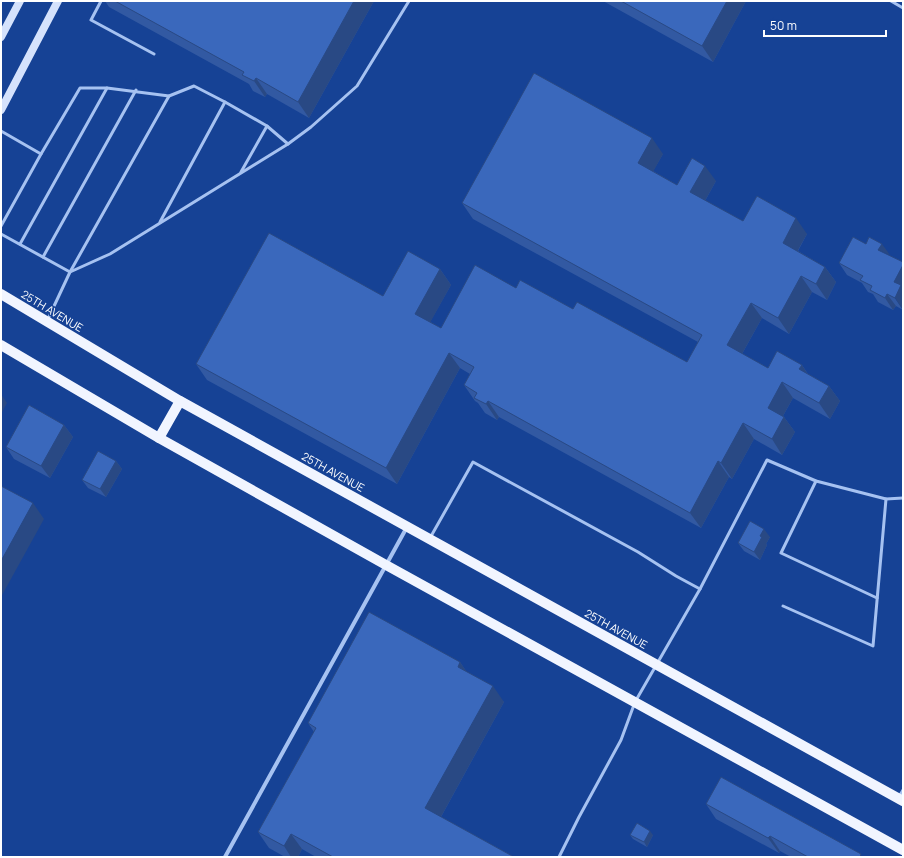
<svg xmlns="http://www.w3.org/2000/svg" width="904" height="858" viewBox="0 0 904 858" font-family="Manrope,sans-serif">
  <style>
    .lines { fill: none; stroke-linecap: round; stroke-linejoin: round }
    .lane { stroke: #a6c2f1; stroke-width: 3 }
    .street { stroke: #a6c2f1; stroke-width: 4 }
    .secondary { stroke: #d5e2fc; stroke-width: 8 }
    .primary { stroke: #f1f5ff; stroke-width: 10 }
    .wall { fill: #3259a2 }
    .shaded-wall { fill: #294984 }
    .building { fill: #3a68bc; stroke: #294984 }
    .labels { text-anchor: middle; stroke-width: 3; stroke-linejoin: round; paint-order: stroke }
    .street-label { font-size: 11px; fill: #fff; stroke: #164295 }
  </style>
  <rect width="100%" height="100%" fill="#164295"/>
  <g class="lines">
    <g class="lane">
      <path d="M 101,1 L 91,20 L 154,54"/>
      <path d="M 891,1 L 903,8"/>
      <path d="M 1,131 L 41,154 L 1,226"/>
      <path d="M 41,154 L 80,88 L 107,88 L 169,96 L 194,86 L 225,102 L 267,126 L 288,144"/>
      <path d="M 241,172 L 267,126"/>
      <path d="M 160,222 L 225,102"/>
      <path d="M 1,234 L 70,272 L 110,254 L 288,144 L 311,127 L 357,86 L 409,1"/>
      <path d="M 20,244 L 107,88"/>
      <path d="M 43,257 L 136,90"/>
      <path d="M 48,319 L 70,272 L 169,96"/>
      <path d="M 816,481 L 781,553 L 877,598"/>
      <path d="M 430,538 L 473,462 L 638,552 L 676,576 L 700,589 L 635,702 L 621,740 L 579,817 L 559,857"/>
      <path d="M 700,589 L 767,460 L 816,481 L 886,499 L 903,498"/>
      <path d="M 783,606 L 873,646 L 886,499"/>
      <path d="M 899,797 L 903,790"/>
    </g>
    <path class="street" d="M 225,857 L 407,527"/>
    <g class="secondary">
      <path d="M 1,37 L 20,1"/>
      <path d="M 1,110 L 58,1"/>
    </g>
    <g class="primary">
      <path d="M 1,294 L 180,401 L 903,801"/>
      <path d="M 1,345 L 159,438 L 386,565 L 903,850"/>
      <path d="M 159,438 L 180,401"/>
    </g>
  </g>
  <g class="wall">
    <path d="M 105,1 L 374,1 L 309,118 L 267,94 L 265,97 L 253,91 L 249,84 L 109,7 Z"/>
    <path d="M 603,1 L 746,1 L 713,62 Z"/>
    <path d="M 663,154 L 653,171 L 677,185 L 716,181 L 705,201 L 743,221 L 807,234 L 798,251 L 825,267 L 836,282 L 827,300 L 812,292 L 789,334 L 762,318 L 742,354 L 768,368 L 802,365 L 808,374 L 829,386 L 840,401 L 830,419 L 793,398 L 783,416 L 784,417 L 795,432 L 782,455 L 754,439 L 732,479 L 729,477 L 701,528 L 499,417 L 497,420 L 485,413 L 478,403 L 475,401 L 464,385 L 470,374 L 460,368 L 397,484 L 207,380 L 196,364 L 383,296 L 440,269 L 451,285 L 430,322 L 441,328 L 516,288 L 573,309 L 687,362 L 698,342 L 473,219 L 462,203 Z"/>
    <path d="M 853,237 L 903,310 L 896,306 L 893,310 L 878,302 L 873,294 L 868,292 L 862,283 L 847,275 L 839,263 Z"/>
    <path d="M 64,425 L 73,437 L 50,478 L 14,459 L 6,447 Z"/>
    <path d="M 116,461 L 122,469 L 106,497 L 88,488 L 82,480 Z"/>
    <path d="M 770,537 L 766,544 L 767,545 L 760,560 L 744,551 L 738,543 Z"/>
    <path d="M 460,662 L 466,671 L 504,702 L 441,817 L 514,857 L 316,857 L 302,849 L 298,857 L 285,857 L 269,848 L 258,832 L 314,732 L 308,723 Z"/>
    <path d="M 706,804 L 863,857 L 791,857 L 780,851 L 779,853 L 716,819 Z"/>
    <path d="M 630,835 L 653,835 L 647,847 L 633,839 Z"/>
  </g>
  <g class="shaded-wall">
    <path d="M 354,1 L 374,1 L 309,118 L 298,102 Z"/>
    <path d="M 727,1 L 746,1 L 713,62 L 702,46 Z"/>
    <path d="M 256,78 L 267,94 L 265,97 L 254,81 Z"/>
    <path d="M 652,138 L 663,154 L 649,179 L 638,163 Z"/>
    <path d="M 705,166 L 716,181 L 701,208 L 690,192 Z"/>
    <path d="M 796,218 L 807,234 L 793,259 L 783,243 Z"/>
    <path d="M 882,244 L 890,255 L 878,250 Z"/>
    <path d="M 903,265 L 903,310 L 895,298 L 894,282 Z"/>
    <path d="M 825,267 L 836,282 L 827,300 L 816,284 Z"/>
    <path d="M 440,269 L 451,285 L 426,330 L 415,314 Z"/>
    <path d="M 801,276 L 812,292 L 789,334 L 778,318 Z"/>
    <path d="M 887,294 L 896,306 L 893,310 L 885,298 Z"/>
    <path d="M 751,303 L 762,318 L 738,361 L 727,345 Z"/>
    <path d="M 449,353 L 460,368 L 397,484 L 386,468 Z"/>
    <path d="M 802,365 L 812,381 L 799,369 Z"/>
    <path d="M 782,382 L 793,398 L 779,423 L 768,408 Z"/>
    <path d="M 829,386 L 840,401 L 830,419 L 819,403 Z"/>
    <path d="M 1,394 L 7,403 L 1,414 Z"/>
    <path d="M 488,401 L 499,417 L 497,420 L 486,404 Z"/>
    <path d="M 784,417 L 795,432 L 782,455 L 772,439 Z"/>
    <path d="M 743,423 L 754,439 L 732,479 L 721,463 Z"/>
    <path d="M 64,425 L 73,437 L 50,478 L 41,466 Z"/>
    <path d="M 116,461 L 122,469 L 106,497 L 100,489 Z"/>
    <path d="M 718,461 L 729,477 L 701,528 L 690,513 Z"/>
    <path d="M 33,503 L 44,519 L 1,597 L 1,561 Z"/>
    <path d="M 764,529 L 770,537 L 766,544 L 767,545 L 760,560 L 754,552 L 760,536 Z"/>
    <path d="M 460,662 L 471,678 L 458,667 Z"/>
    <path d="M 493,686 L 504,702 L 437,824 L 425,808 Z"/>
    <path d="M 650,831 L 653,835 L 647,847 L 644,842 Z"/>
    <path d="M 291,834 L 302,849 L 298,857 L 291,857 L 284,846 Z"/>
    <path d="M 770,836 L 780,851 L 779,853 L 768,838 Z"/>
  </g>
  <g class="building">
    <path d="M 115,1 L 354,1 L 298,102 L 256,78 L 254,81 L 242,75 L 244,72 Z"/>
    <path d="M 621,1 L 727,1 L 702,46 Z"/>
    <path d="M 534,73 L 652,138 L 638,163 L 677,185 L 692,158 L 705,166 L 690,192 L 743,221 L 757,196 L 796,218 L 783,243 L 825,267 L 816,284 L 801,276 L 778,318 L 751,303 L 727,345 L 768,368 L 777,351 L 802,365 L 799,369 L 829,386 L 819,403 L 782,382 L 768,408 L 784,417 L 772,439 L 743,423 L 721,463 L 718,461 L 690,513 L 488,401 L 486,404 L 474,398 L 477,393 L 464,385 L 474,367 L 449,353 L 386,468 L 196,364 L 269,233 L 383,296 L 408,251 L 440,269 L 415,314 L 441,328 L 475,265 L 516,288 L 520,280 L 573,309 L 577,302 L 687,362 L 702,335 L 462,203 Z"/>
    <path d="M 853,237 L 866,244 L 869,237 L 882,244 L 878,250 L 903,262 L 903,265 L 894,282 L 901,285 L 895,298 L 887,294 L 885,298 L 870,290 L 872,286 L 860,280 L 863,276 L 839,263 Z"/>
    <path d="M 29,405 L 64,425 L 41,466 L 6,447 Z"/>
    <path d="M 98,451 L 116,461 L 100,489 L 82,480 Z"/>
    <path d="M 1,486 L 33,503 L 1,561 Z"/>
    <path d="M 750,521 L 764,529 L 760,536 L 762,537 L 754,552 L 738,543 Z"/>
    <path d="M 369,612 L 460,662 L 458,667 L 493,686 L 425,808 L 514,857 L 333,857 L 291,834 L 284,846 L 258,832 L 316,728 L 308,723 Z"/>
    <path d="M 721,777 L 861,854 L 860,857 L 808,857 L 770,836 L 768,838 L 706,804 Z"/>
    <path d="M 637,823 L 650,831 L 644,842 L 630,835 Z"/>
  </g>
  <g class="labels">
    <g class="street-label">
      <text transform="translate(52 311) rotate(31)" y="4">25TH AVENUE</text>
      <text transform="translate(333 472) rotate(29)" y="4">25TH AVENUE</text>
      <text transform="translate(616 629) rotate(29)" y="4">25TH AVENUE</text>
    </g>
  </g>
  <rect width="904" height="858" fill="none" stroke="#ffffff" stroke-width="4"/>
  <path d="M764 30v6h122v-6" fill="none" stroke="#ffffff" stroke-width="2"/>
  <text x="770" y="30" font-size="12" fill="#ffffff" stroke="#164295" stroke-width="3" paint-order="stroke">50 m</text>
</svg>
